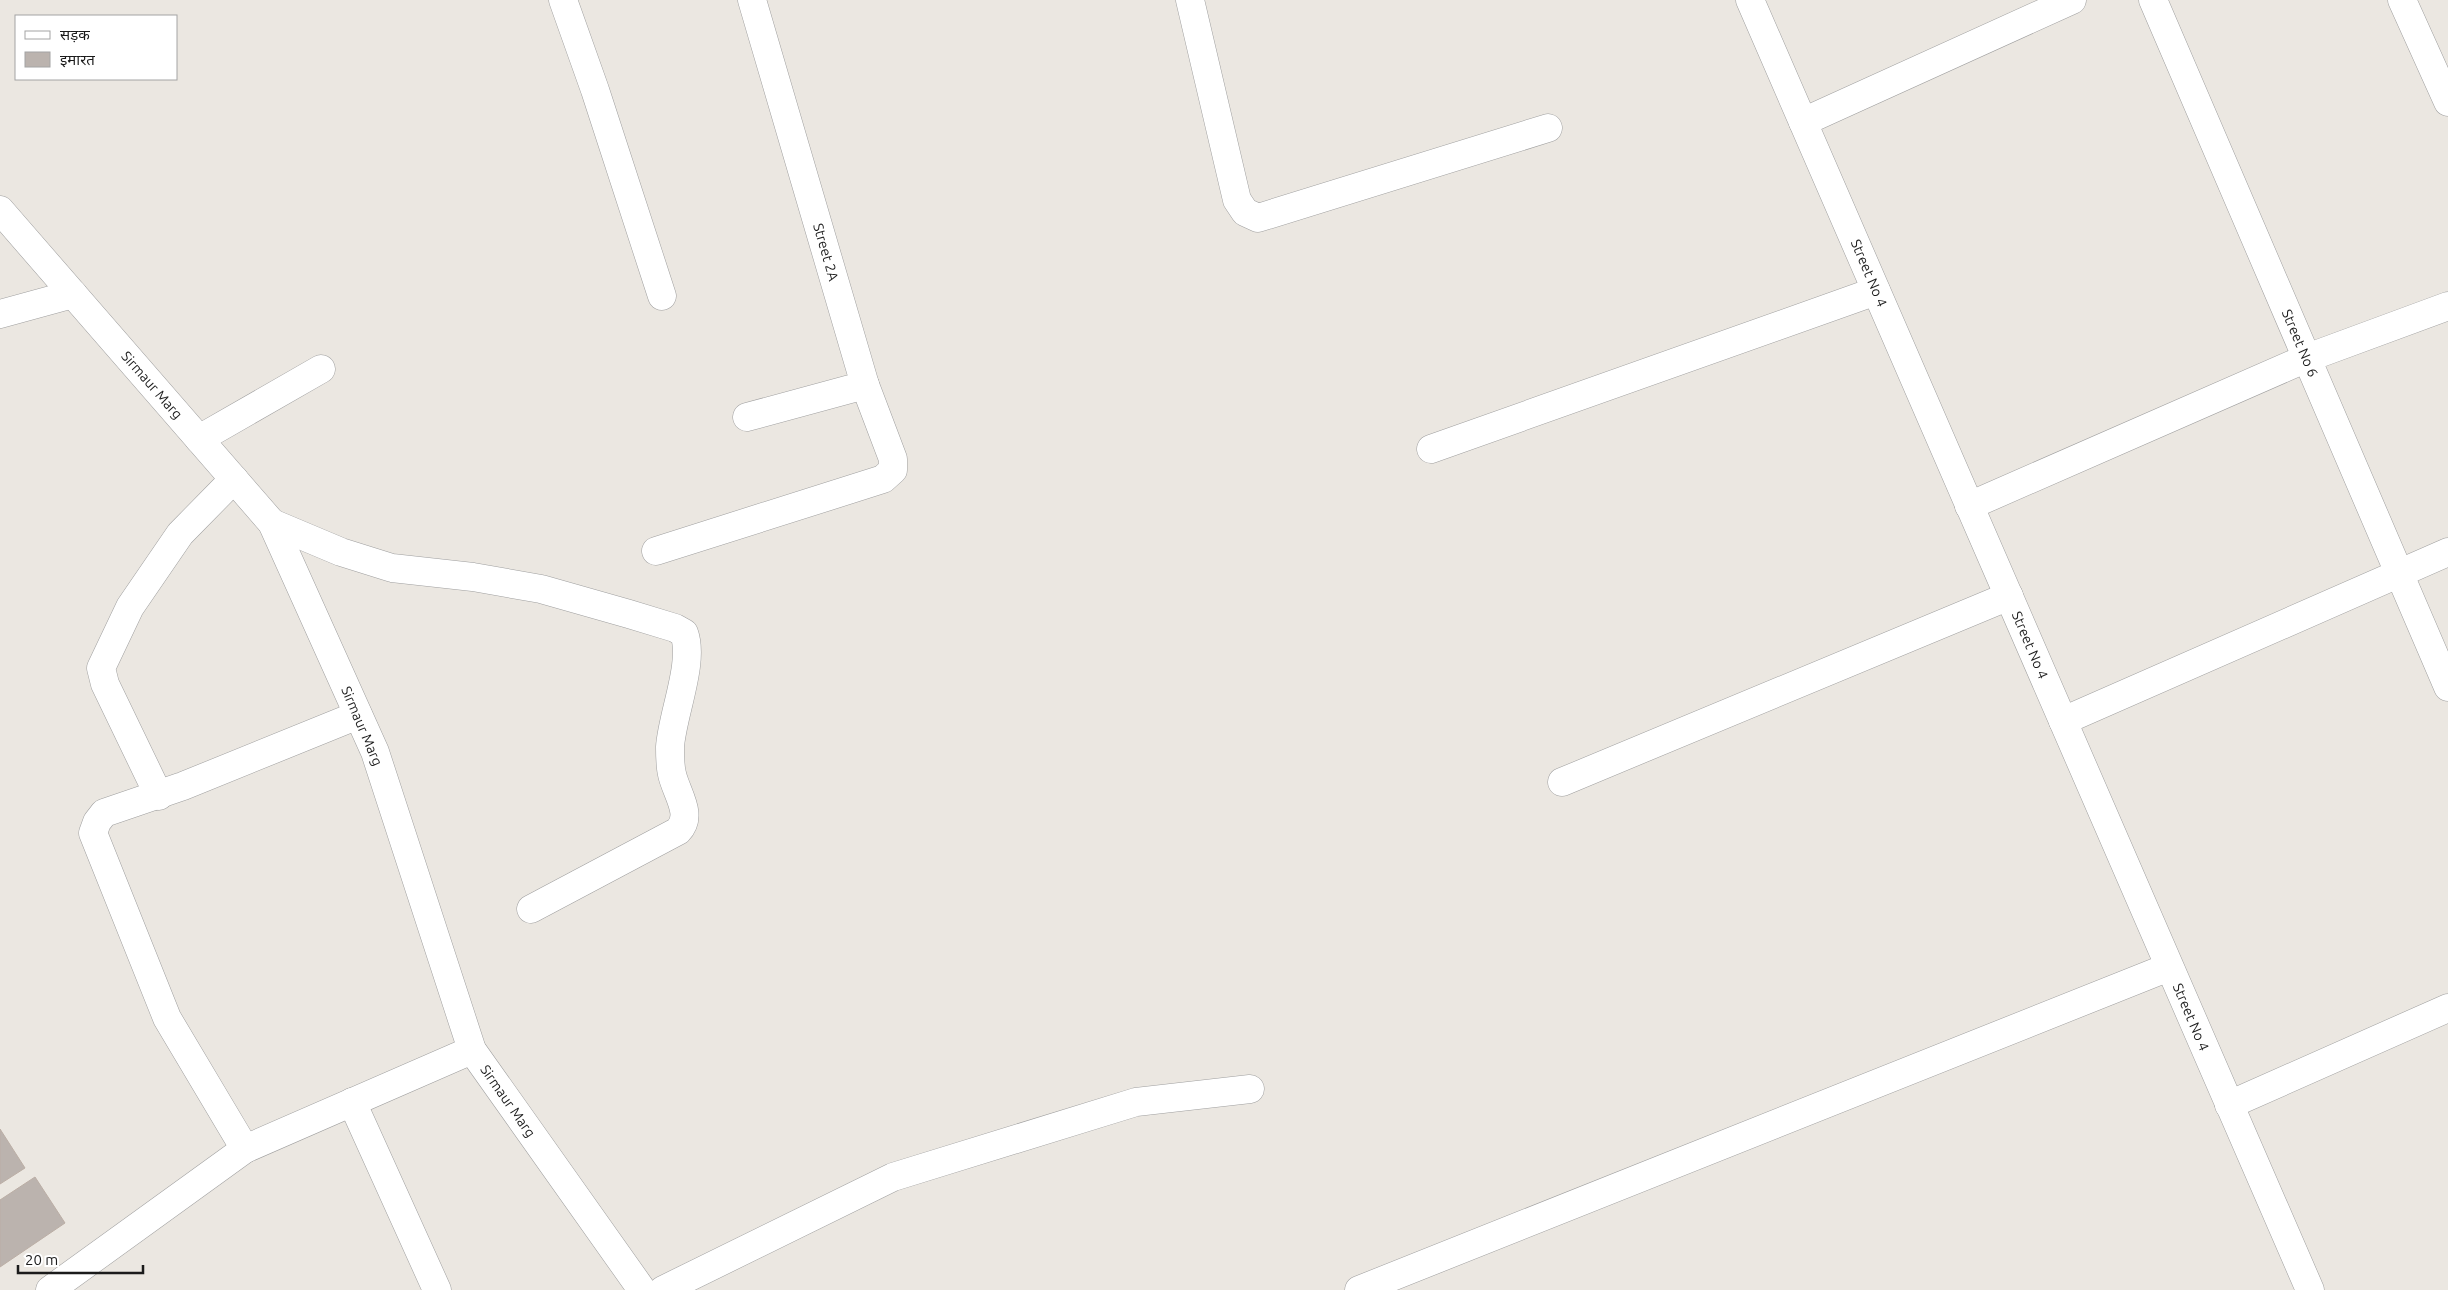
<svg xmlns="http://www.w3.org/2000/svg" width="2448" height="1290" viewBox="0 0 2448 1290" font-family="Ubuntu,'Noto Sans Devanagari',sans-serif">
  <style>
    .building { fill: #bbb3ae; stroke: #bbaea5 }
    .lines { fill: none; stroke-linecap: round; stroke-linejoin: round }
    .minor-casing { stroke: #9f9f9f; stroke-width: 29 }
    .minor { stroke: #fff; stroke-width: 28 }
    .labels { text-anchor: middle; stroke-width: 4.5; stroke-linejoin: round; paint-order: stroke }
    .street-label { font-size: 14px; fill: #1b1b1b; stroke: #fff }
  </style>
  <rect width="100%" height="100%" fill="#ebe7e1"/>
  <g class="building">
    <path d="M 0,1129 L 25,1168 L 0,1184 Z"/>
    <path d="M 35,1177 L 65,1223 L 0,1267 L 0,1200 Z"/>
  </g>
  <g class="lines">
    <g class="minor-casing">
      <g id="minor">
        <path d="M 563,0 L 595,90 L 662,296"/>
        <path d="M 1190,0 L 1237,200 L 1245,212 L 1258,218 L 1548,128"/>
        <path d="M 1750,0 L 2310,1290"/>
        <path d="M 2153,0 L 2448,687"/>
        <path d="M 2402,0 L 2448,102"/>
        <path d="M 1803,122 L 2072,0"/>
        <path d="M 0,210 L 272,523 L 375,752 L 472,1050 L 642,1290"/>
        <path d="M 0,314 L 73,294"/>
        <path d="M 747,417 L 865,385 L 752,0"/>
        <path d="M 199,439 L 321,369"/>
        <path d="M 1431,449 L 1876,291"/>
        <path d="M 1969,506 L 2307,358 L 2448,306"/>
        <path d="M 272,523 L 341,552 L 392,568 L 473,577 L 541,589 L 629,614 L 675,628 L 684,633 C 695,662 672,715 670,747 C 670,755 670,766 672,774 C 676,793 694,815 678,831 L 531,909"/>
        <path d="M 656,551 L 883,479 L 893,470 L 893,459 L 865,385"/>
        <path d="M 2063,721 L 2448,552"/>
        <path d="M 1562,782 L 2009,596"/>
        <path d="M 159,796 L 105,684 L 101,668 L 130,607 L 180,534 L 234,479"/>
        <path d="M 352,1102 L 437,1290"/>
        <path d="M 2229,1105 L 2448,1008"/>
        <path d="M 245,1149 L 167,1018 L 93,833 L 97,822 L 104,813 L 183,786 L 358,715"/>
        <path d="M 50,1290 L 245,1149 L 472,1050"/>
        <path d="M 663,1290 L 893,1177 L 1136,1102 L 1250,1089"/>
        <path d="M 1359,1290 L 2169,967"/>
      </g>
    </g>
    <use href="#minor" class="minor"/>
  </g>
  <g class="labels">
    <g class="street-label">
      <text transform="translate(826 252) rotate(74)" y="5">Street 2A</text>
      <text transform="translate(1869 273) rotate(67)" y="5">Street No 4</text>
      <text transform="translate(2300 343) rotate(67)" y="5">Street No 6</text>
      <text transform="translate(152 385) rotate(49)" y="5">Sirmaur Marg</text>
      <text transform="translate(2030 645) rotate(67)" y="5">Street No 4</text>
      <text transform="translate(362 726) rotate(67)" y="5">Sirmaur Marg</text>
      <text transform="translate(2191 1017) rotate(67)" y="5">Street No 4</text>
      <text transform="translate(508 1101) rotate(55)" y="5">Sirmaur Marg</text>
    </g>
  </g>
  <rect x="15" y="15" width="162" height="65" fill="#ffffff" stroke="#a4a4a4"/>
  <rect x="25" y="31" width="25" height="8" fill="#ffffff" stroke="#a4a4a4"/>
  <text x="60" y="40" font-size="15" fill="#1b1b1b">सड़क</text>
  <rect x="25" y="52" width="25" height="15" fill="#bbb3ae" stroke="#a4a4a4"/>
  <text x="60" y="65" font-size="15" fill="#1b1b1b">इमारत</text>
  <path d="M18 1265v8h125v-8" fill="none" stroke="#1b1b1b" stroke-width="2.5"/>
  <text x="25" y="1265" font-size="15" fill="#1b1b1b" stroke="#ffffff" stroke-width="4" paint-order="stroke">20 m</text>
</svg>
